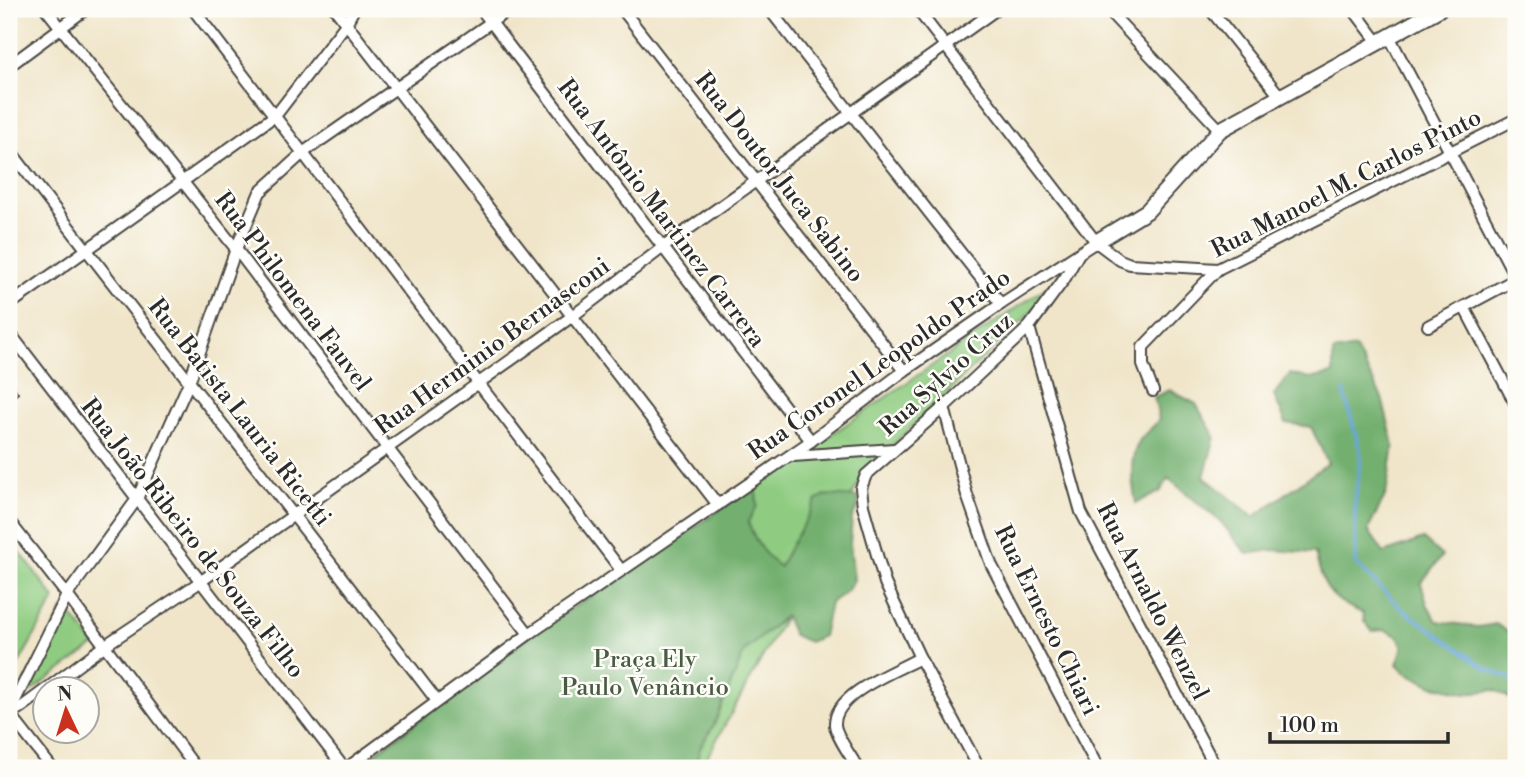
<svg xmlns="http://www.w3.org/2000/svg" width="1525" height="777" viewBox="0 0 1525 777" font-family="'Libre Bodoni',serif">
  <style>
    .green { fill: #8fcc81; stroke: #5d7c56; stroke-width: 2 }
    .forest { fill: #73b06f; stroke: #4f6e4d; stroke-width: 2 }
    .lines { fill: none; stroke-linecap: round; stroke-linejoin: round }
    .stream { stroke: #67a6da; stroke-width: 3.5 }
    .building { fill: #f0b4a4 }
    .minor-casing { stroke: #494743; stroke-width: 14 }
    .tertiary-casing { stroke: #494743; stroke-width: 18 }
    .minor { stroke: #fff; stroke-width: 10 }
    .tertiary { stroke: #fff; stroke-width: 14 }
    .labels { text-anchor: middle; stroke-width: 5; stroke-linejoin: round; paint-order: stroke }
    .street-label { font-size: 24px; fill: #2b2b2b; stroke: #fdfcf7 }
    .park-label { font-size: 24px; fill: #495b45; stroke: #fdfcf7 }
  </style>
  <rect width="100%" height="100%" fill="#fdfcf7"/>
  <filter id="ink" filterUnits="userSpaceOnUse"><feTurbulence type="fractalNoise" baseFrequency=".0143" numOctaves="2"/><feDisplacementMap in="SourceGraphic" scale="14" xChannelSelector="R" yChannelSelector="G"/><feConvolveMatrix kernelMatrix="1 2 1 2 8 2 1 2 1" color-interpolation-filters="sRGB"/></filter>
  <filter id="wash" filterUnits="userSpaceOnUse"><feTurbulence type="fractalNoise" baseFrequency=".00686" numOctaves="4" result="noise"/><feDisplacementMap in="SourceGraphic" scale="28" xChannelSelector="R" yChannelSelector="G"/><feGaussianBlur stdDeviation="1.57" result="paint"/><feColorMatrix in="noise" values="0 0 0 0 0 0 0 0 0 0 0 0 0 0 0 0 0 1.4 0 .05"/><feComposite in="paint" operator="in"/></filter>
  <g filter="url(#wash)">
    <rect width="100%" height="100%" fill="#f0e5c9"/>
    <g class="green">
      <path d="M 1051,284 L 1054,288 L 1047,297 L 866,470 L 701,768 L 354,768 L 531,635 L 756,486 Z"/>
      <path d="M 9,537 L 55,599 L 9,681 Z"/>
      <path d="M 63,610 L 67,610 L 95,645 L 15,703 Z"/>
    </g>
    <g class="forest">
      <path d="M 1355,348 L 1382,398 L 1394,446 L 1386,494 L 1368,530 L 1384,553 L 1423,539 L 1442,556 L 1421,583 L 1427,604 L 1437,621 L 1478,627 L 1496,624 L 1516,637 L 1516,702 L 1495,690 L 1466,693 L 1433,686 L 1405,672 L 1397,664 L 1403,647 L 1398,636 L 1385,630 L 1372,631 L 1364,621 L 1363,613 C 1329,600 1323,587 1315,553 L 1272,550 L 1247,554 L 1221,522 L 1168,478 L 1160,492 L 1136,503 C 1132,483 1128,459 1140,440 C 1145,432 1154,428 1159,419 L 1154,397 L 1170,390 L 1196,404 L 1215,437 L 1204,477 L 1254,517 L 1328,463 L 1311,427 L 1286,423 L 1274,395 L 1290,374 L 1310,379 L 1333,374 L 1333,352 Z"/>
      <path d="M 756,486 L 757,506 L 748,522 C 755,541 763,555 780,567 C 789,544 806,524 816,501 L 827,495 L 858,497 L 858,507 L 852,518 L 850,543 L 854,580 L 847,591 L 830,603 L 823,636 L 809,642 L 793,635 L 785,616 L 744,652 L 714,725 L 701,746 L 694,768 L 357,768 L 526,639 Z"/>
    </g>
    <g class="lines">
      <path class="stream" d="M 1344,391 L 1361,455 L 1355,501 L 1356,564 L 1402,609 L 1487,669 L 1516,681"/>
    </g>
    <g id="blocks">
      <path class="building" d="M 9,381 L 18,393 L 9,401 Z"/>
    </g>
  </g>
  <g filter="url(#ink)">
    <use href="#blocks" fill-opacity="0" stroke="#494743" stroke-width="2"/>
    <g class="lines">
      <g class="minor-casing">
        <g id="minor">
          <path d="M 46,9 L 236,249 L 529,634"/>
          <path d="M 193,9 L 621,570"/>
          <path d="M 335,9 L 718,505"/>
          <path d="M 481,9 L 811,441"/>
          <path d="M 622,9 L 904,371"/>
          <path d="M 769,9 L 1001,304"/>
          <path d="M 917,9 L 1096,242 L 1120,260 L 1130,264 L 1218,269"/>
          <path d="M 1107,9 L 1220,130"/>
          <path d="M 1210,9 L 1279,95"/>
          <path d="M 1353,9 L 1378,42"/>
          <path d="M 1389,36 L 1516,278"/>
          <path d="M 9,66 L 86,9"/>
          <path d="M 9,149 C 150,334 296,516 437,701"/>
          <path d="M 9,305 L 276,115 L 346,24 L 354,9"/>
          <path d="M 1464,307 L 1516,405"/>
          <path d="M 1428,326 L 1516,279"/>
          <path d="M 1029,327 L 1081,512 L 1216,768"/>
          <path d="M 9,332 L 344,768"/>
          <path d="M 1153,391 L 1143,365 L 1143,347 L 1218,269 L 1516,119"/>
          <path d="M 944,407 L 967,495 L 991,564 L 1098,768"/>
          <path d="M 793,456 L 894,449"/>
          <path d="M 9,521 L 67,595 L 196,768"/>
          <path d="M 9,713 L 22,707 L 104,646 L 200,582 L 574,315 L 662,248 L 997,9"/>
          <path d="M 9,713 L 67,595 L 137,499 L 190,380 L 236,249 L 260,192 L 304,152 L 510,9"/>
          <path d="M 9,713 L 52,768"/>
          <path d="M 347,768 L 529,634 L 811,441 L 904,371 L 1001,304 L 1096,242"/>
          <path d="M 858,768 C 852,758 836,736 835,725 C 833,694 896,671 920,658"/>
          <path d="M 979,768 L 920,658 L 885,583 L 863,506 L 861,488 L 866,475 L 944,407 L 1029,327 L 1065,278 L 1078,255"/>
        </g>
      </g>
      <g class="tertiary-casing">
        <path id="tertiary" d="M 1096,242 L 1147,211 L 1220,130 L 1439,9"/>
      </g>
      <use href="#minor" class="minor"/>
      <use href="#tertiary" class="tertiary"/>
    </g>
  </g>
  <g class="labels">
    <g class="street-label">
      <text transform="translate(780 177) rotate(52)" y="8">Rua Doutor Juca Sabino</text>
      <text transform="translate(1346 183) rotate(-27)" y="8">Rua Manoel M. Carlos Pinto</text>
      <text transform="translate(662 213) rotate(53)" y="8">Rua Antônio Martinez Carrera</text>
      <text transform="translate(293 291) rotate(53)" y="8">Rua Philomena Fauvel</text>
      <text transform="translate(492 346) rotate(-36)" y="8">Rua Herminio Bernasconi</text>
      <text transform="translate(879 364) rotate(-35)" y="8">Rua Coronel Leopoldo Prado</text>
      <text transform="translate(946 374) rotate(-42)" y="8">Rua Sylvio Cruz</text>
      <text transform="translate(240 412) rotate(52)" y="8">Rua Batista Lauria Ricetti</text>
      <text transform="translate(193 538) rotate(52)" y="8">Rua João Ribeiro de Souza Filho</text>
      <text transform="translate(1153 601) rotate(63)" y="8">Rua Arnaldo Wenzel</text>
      <text transform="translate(1047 620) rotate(64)" y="8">Rua Ernesto Chiari</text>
    </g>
    <g class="park-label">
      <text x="645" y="667">Praça Ely<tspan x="645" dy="28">Paulo Venâncio</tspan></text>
    </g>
  </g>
  <rect width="1525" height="777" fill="none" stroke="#fdfcf7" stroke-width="35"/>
  <g transform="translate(66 710) rotate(356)"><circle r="33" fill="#fdfcf7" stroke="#a9a8a5" stroke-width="2"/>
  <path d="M0-5L12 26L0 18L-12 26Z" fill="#c8321e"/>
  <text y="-10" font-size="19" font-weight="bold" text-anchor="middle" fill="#2b2b2b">N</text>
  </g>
  <path d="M1270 732v10h178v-10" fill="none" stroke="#2b2b2b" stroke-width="3.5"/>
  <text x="1280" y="732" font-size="21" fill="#2b2b2b" stroke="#fdfcf7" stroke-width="5" paint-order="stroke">100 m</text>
</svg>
